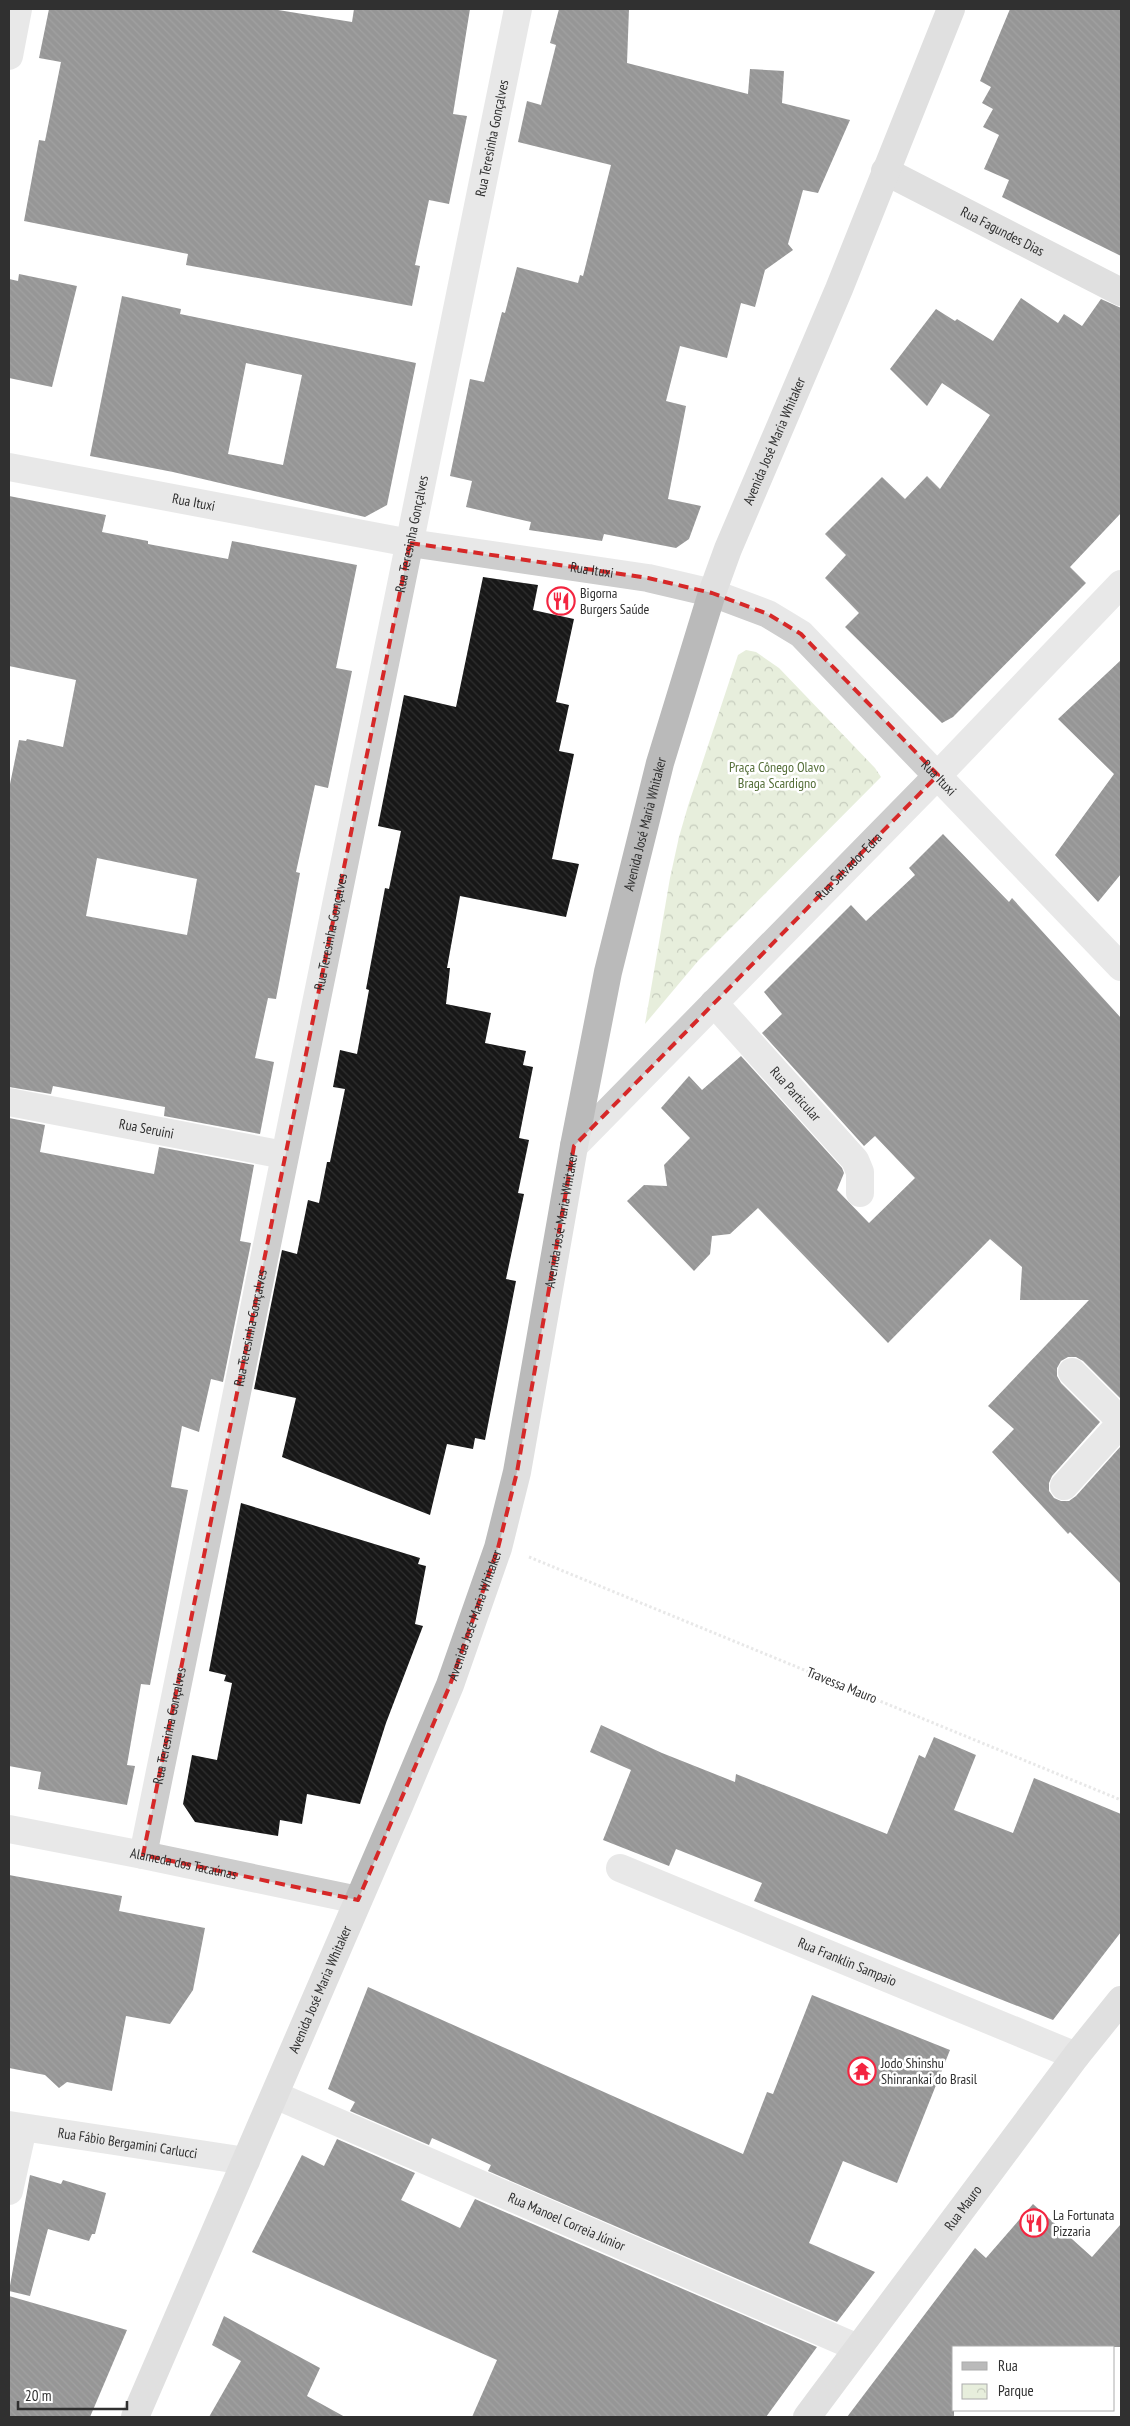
<svg xmlns="http://www.w3.org/2000/svg" width="1130" height="2426" viewBox="0 0 1130 2426" font-family="'PT Sans Narrow',sans-serif">
  <style>
    .park { fill: url(#park-crowns) }
    .building { fill: url(#building-back-hatch); fill-rule: evenodd }
    .lines { fill: none; stroke-linecap: round; stroke-linejoin: round }
    .path { stroke: #cdcdcd; stroke-width: 3; stroke-dasharray: 2.5 2.5; stroke-linecap: butt }
    .street { stroke: #cdcdcd; stroke-width: 28 }
    .secondary { stroke: #bababa; stroke-width: 28 }
    .marked { fill: none; stroke: #d62828; stroke-width: 4; stroke-dasharray: 10 6; stroke-linejoin: round }
    .labels { text-anchor: middle; stroke-width: 5; stroke-linejoin: round; paint-order: stroke }
    .street-label { font-size: 14px; fill: #303030; stroke: #fff }
    .poi-label { font-size: 14px; fill: #303030; stroke: #fff; text-anchor: start }
    .park-label { font-size: 14px; fill: #556f39; stroke: #fff }
  </style>
  <defs>
    <pattern id="park-crowns" width="20" height="18" patternUnits="userSpaceOnUse" patternTransform="scale(1.25)"><rect width="20" height="18" fill="#e7eedc"/><path d="M2 6a3 3 0 1 1 6 0M12 15a3 3 0 1 1 6 0" fill="none" stroke="#c6ccbd"/></pattern>
    <pattern id="building-back-hatch" width="6" height="6" patternUnits="userSpaceOnUse" patternTransform="scale(1.25)"><rect width="6" height="6" fill="#171717"/><path d="M-1 5l2 2M0 0l6 6M5-1l2 2" fill="none" stroke="#303030"/></pattern>
  </defs>
  <rect width="100%" height="100%" fill="#fff"/>
  <path class="park" d="M 746,650 L 756,652 L 779,668 L 875,768 L 881,777 L 698,961 L 645,1024 L 670,878 L 679,837 L 688,806 L 738,655 Z"/>
  <g class="building">
    <path d="M 49,9 L 272,9 L 352,22 L 354,9 L 470,9 L 453,114 L 467,116 L 449,204 L 429,200 L 415,265 L 420,266 L 412,306 L 186,265 L 188,254 L 24,221 L 39,140 L 45,141 L 61,62 L 39,58 Z"/>
    <path d="M 559,9 L 629,9 L 627,63 L 748,94 L 750,69 L 784,71 L 782,103 L 850,120 L 818,193 L 803,190 L 788,244 L 793,250 L 765,270 L 755,307 L 741,303 L 727,358 L 680,346 L 666,401 L 686,406 L 668,499 L 701,506 L 689,539 L 676,548 L 604,534 L 602,541 L 529,530 L 531,522 L 466,507 L 472,481 L 450,476 L 470,379 L 484,382 L 502,312 L 505,313 L 517,267 L 578,283 L 580,275 L 583,276 L 611,165 L 518,142 L 527,101 L 541,105 L 556,45 L 550,43 Z"/>
    <path d="M 1010,9 L 1121,9 L 1121,256 L 1002,197 L 1009,180 L 984,169 L 999,135 L 983,127 L 993,109 L 982,103 L 991,87 L 980,81 Z"/>
    <path d="M 19,274 L 77,286 L 52,387 L 9,378 L 9,279 L 18,281 Z"/>
    <path d="M 122,296 L 181,309 L 180,314 L 416,363 L 387,505 L 365,517 L 173,472 L 90,456 ZM 246,363 L 302,375 L 283,465 L 228,454 Z"/>
    <path d="M 1021,298 L 1058,323 L 1064,314 L 1082,326 L 1101,299 L 1121,308 L 1121,513 L 1070,567 L 1086,583 L 953,717 L 942,723 L 845,627 L 859,613 L 825,578 L 846,555 L 825,534 L 882,477 L 905,499 L 927,476 L 940,489 L 990,415 L 942,383 L 927,406 L 890,369 L 936,309 L 955,321 L 957,319 L 993,341 Z"/>
    <path d="M 9,496 L 106,515 L 102,532 L 148,541 L 148,544 L 228,559 L 232,541 L 357,565 L 336,668 L 352,671 L 328,788 L 315,785 L 296,872 L 300,873 L 276,999 L 268,998 L 255,1058 L 274,1062 L 260,1134 L 164,1116 L 165,1107 L 53,1086 L 51,1094 L 9,1087 L 9,789 L 19,740 L 26,741 L 27,739 L 63,747 L 76,680 L 9,666 ZM 97,858 L 197,879 L 187,935 L 86,916 Z"/>
    <path d="M 483,577 L 538,585 L 533,610 L 574,619 L 556,702 L 569,705 L 559,751 L 574,754 L 552,859 L 579,864 L 566,917 L 460,896 L 447,968 L 450,968 L 446,1004 L 491,1013 L 485,1043 L 526,1051 L 523,1065 L 533,1067 L 519,1138 L 529,1140 L 518,1193 L 524,1194 L 506,1279 L 516,1281 L 485,1440 L 475,1438 L 473,1449 L 447,1444 L 430,1515 L 282,1457 L 296,1398 L 254,1389 L 282,1250 L 297,1254 L 308,1200 L 319,1203 L 327,1162 L 330,1162 L 345,1089 L 333,1087 L 340,1050 L 357,1054 L 369,990 L 366,989 L 385,888 L 389,889 L 401,831 L 378,826 L 404,695 L 456,707 Z"/>
    <path d="M 1121,660 L 1121,874 L 1098,902 L 1055,855 L 1114,774 L 1058,719 Z"/>
    <path d="M 943,834 L 1009,902 L 1012,898 L 1121,1018 L 1121,1399 L 1083,1361 L 1076,1357 L 1068,1357 L 1061,1361 L 1057,1368 L 1057,1376 L 1061,1383 L 1100,1422 L 1052,1476 L 1049,1483 L 1049,1491 L 1054,1498 L 1061,1501 L 1069,1501 L 1076,1496 L 1121,1446 L 1121,1584 L 1070,1532 L 1068,1534 L 992,1452 L 1014,1429 L 988,1406 L 1089,1300 L 1020,1300 L 1022,1267 L 990,1239 L 888,1343 L 758,1208 L 730,1234 L 712,1236 L 710,1254 L 694,1271 L 627,1201 L 644,1185 L 667,1186 L 664,1165 L 690,1138 L 661,1108 L 689,1076 L 702,1090 L 741,1056 L 842,1168 L 844,1173 L 837,1190 L 869,1223 L 915,1178 L 875,1136 L 864,1146 L 762,1033 L 782,1014 L 764,992 L 851,905 L 866,921 L 915,875 L 909,868 Z"/>
    <path d="M 9,1118 L 45,1125 L 40,1152 L 154,1174 L 159,1147 L 254,1165 L 240,1241 L 251,1243 L 223,1382 L 211,1379 L 199,1432 L 182,1426 L 171,1487 L 188,1490 L 150,1685 L 141,1684 L 127,1765 L 135,1766 L 127,1805 L 38,1789 L 41,1772 L 9,1766 Z"/>
    <path d="M 241,1503 L 420,1558 L 418,1564 L 426,1566 L 415,1624 L 423,1626 L 386,1723 L 360,1804 L 307,1794 L 302,1824 L 280,1820 L 278,1836 L 195,1822 L 183,1804 L 192,1755 L 217,1760 L 232,1683 L 224,1681 L 226,1675 L 209,1671 Z"/>
    <path d="M 601,1725 L 662,1753 L 735,1782 L 736,1774 L 887,1834 L 919,1755 L 925,1758 L 934,1737 L 976,1755 L 954,1810 L 1013,1833 L 1034,1778 L 1121,1814 L 1121,1932 L 1053,2020 L 909,1963 L 754,1901 L 762,1883 L 676,1849 L 669,1866 L 603,1840 L 631,1770 L 590,1752 Z"/>
    <path d="M 9,1875 L 122,1896 L 119,1911 L 205,1928 L 193,1990 L 170,2024 L 126,2016 L 112,2091 L 67,2082 L 59,2088 L 45,2075 L 9,2068 Z"/>
    <path d="M 368,1987 L 743,2154 L 767,2092 L 773,2094 L 812,1995 L 950,2050 L 897,2183 L 843,2161 L 809,2243 L 875,2272 L 837,2322 L 488,2171 L 491,2165 L 461,2151 L 432,2138 L 429,2145 L 350,2111 L 355,2102 L 328,2089 Z"/>
    <path d="M 337,2139 L 415,2173 L 401,2200 L 460,2228 L 475,2199 L 817,2347 L 766,2417 L 472,2417 L 497,2360 L 252,2252 L 302,2155 L 324,2166 Z"/>
    <path d="M 30,2175 L 61,2184 L 63,2180 L 106,2193 L 95,2234 L 92,2234 L 89,2241 L 48,2229 L 30,2296 L 9,2291 Z"/>
    <path d="M 1033,2204 L 1092,2257 L 1121,2224 L 1121,2347 L 954,2347 L 954,2417 L 847,2417 L 975,2248 L 986,2258 Z"/>
    <path d="M 9,2296 L 127,2330 L 90,2417 L 9,2417 Z"/>
    <path d="M 224,2316 L 320,2368 L 307,2396 L 345,2417 L 209,2417 L 241,2361 L 212,2345 Z"/>
  </g>
  <g class="lines">
    <path class="path" d="M 529,1557 L 1121,1800"/>
    <g class="street">
      <path d="M 9,56 L 18,9"/>
      <path id="s1" d="M 9,467 L 410,543 L 648,578 L 712,593 L 768,614 L 801,634 L 1121,967"/>
      <path id="s2" d="M 714,1003 L 855,1160 L 860,1172 L 860,1193"/>
      <path id="s3" d="M 9,1102 L 284,1155"/>
      <path id="s4" d="M 574,1146 L 938,775 L 1121,584"/>
      <path d="M 1072,1372 L 1121,1421"/>
      <path d="M 1064,1486 L 1121,1423"/>
      <path id="s5" d="M 9,1829 L 143,1855 L 358,1900"/>
      <path id="s6" d="M 143,1855 L 518,9"/>
      <path id="s7" d="M 620,1868 L 1076,2056"/>
      <path id="s8" d="M 275,2095 L 858,2348"/>
      <path id="s9" d="M 9,2125 L 246,2161"/>
      <path d="M 9,2191 L 23,2128"/>
    </g>
    <g class="secondary">
      <path id="s10" d="M 885,171 L 1121,292"/>
      <path id="s11" d="M 135,2417 L 400,1804 L 450,1685 L 498,1548 L 517,1472 L 574,1146 L 608,972 L 660,763 L 712,593 L 728,549 L 839,289 L 951,9"/>
      <path id="s12" d="M 807,2417 L 1076,2056 L 1121,2000"/>
    </g>
  </g>
  <path d="M0 0H1130V2426H0ZM 410,543 L 648,578 L 712,593 L 768,614 L 801,634 L 938,775 L 574,1146 L 517,1472 L 498,1548 L 450,1685 L 358,1900 L 143,1855 Z" fill="#fff" fill-opacity=".55" fill-rule="evenodd"/>
  <path class="marked" d="M 410,543 L 648,578 L 712,593 L 768,614 L 801,634 L 938,775 L 574,1146 L 517,1472 L 498,1548 L 450,1685 L 358,1900 L 143,1855 Z"/>
  <defs>
    <g id="restaurant-ring" transform="scale(1.4375)"><circle r="9.5" fill="#fff" stroke="#f32540" stroke-width="1.5"/><path d="M-5-6h1v4h1v-4h1v4h1v-4h1v5L-1.5 .5V6h-2V.5L-5-1ZM5-6V6H3V1.5H1.5Q1.5-4 5-6Z" fill="#f32540"/></g>
    <g id="temple-ring" transform="scale(1.4375)"><circle r="9.5" fill="#fff" stroke="#f32540" stroke-width="1.5"/><path d="M0-6L5-2H3V0L6.5 2.5H4V6H1.5V3h-3V6H-4V2.5H-6.5L-3 0V-2H-5Z" fill="#f32540"/></g>
  </defs>
  <g fill-rule="evenodd">
    <use href="#restaurant-ring" x="561" y="601"/>
    <use href="#temple-ring" x="862" y="2071"/>
    <use href="#restaurant-ring" x="1034" y="2223"/>
  </g>
  <g class="labels">
    <g class="street-label">
      <text dy="5" stroke="none"><textPath href="#s6" startOffset="1752">Rua Teresinha Gonçalves</textPath></text>
      <text dy="5" stroke="none"><textPath href="#s10" startOffset="132">Rua Fagundes Dias</textPath></text>
      <text dy="5" stroke="none"><textPath href="#s11" startOffset="2086">Avenida José Maria Whitaker</textPath></text>
      <text dy="5" stroke="none"><textPath href="#s1" startOffset="188">Rua Ituxi</textPath></text>
      <text dy="5" stroke="none"><textPath href="#s6" startOffset="1348">Rua Teresinha Gonçalves</textPath></text>
      <text dy="5" stroke="none"><textPath href="#s1" startOffset="592">Rua Ituxi</textPath></text>
      <text dy="5" stroke="none"><textPath href="#s1" startOffset="1012">Rua Ituxi</textPath></text>
      <text dy="5" stroke="none"><textPath href="#s11" startOffset="1681">Avenida José Maria Whitaker</textPath></text>
      <text dy="5" stroke="none"><textPath href="#s4" startOffset="392">Rua Salvador Edra</textPath></text>
      <text dy="5" stroke="none"><textPath href="#s6" startOffset="942">Rua Teresinha Gonçalves</textPath></text>
      <text dy="5" stroke="none"><textPath href="#s2" startOffset="122">Rua Particular</textPath></text>
      <text dy="5" stroke="none"><textPath href="#s3" startOffset="140">Rua Seruini</textPath></text>
      <text dy="5" stroke="none"><textPath href="#s11" startOffset="1276">Avenida José Maria Whitaker</textPath></text>
      <text dy="5" stroke="none"><textPath href="#s6" startOffset="538">Rua Teresinha Gonçalves</textPath></text>
      <text dy="5" stroke="none"><textPath href="#s11" startOffset="871">Avenida José Maria Whitaker</textPath></text>
      <text transform="translate(842 1685) rotate(22)" y="5">Travessa Mauro</text>
      <text dy="5" stroke="none"><textPath href="#s6" startOffset="132">Rua Teresinha Gonçalves</textPath></text>
      <text dy="5" stroke="none"><textPath href="#s5" startOffset="178">Alameda dos Tacaúnas</textPath></text>
      <text dy="5" stroke="none"><textPath href="#s7" startOffset="246">Rua Franklin Sampaio</textPath></text>
      <text dy="5" stroke="none"><textPath href="#s11" startOffset="466">Avenida José Maria Whitaker</textPath></text>
      <text dy="5" stroke="none"><textPath href="#s9" startOffset="120">Rua Fábio Bergamini Carlucci</textPath></text>
      <text dy="5" stroke="none"><textPath href="#s12" startOffset="261">Rua Mauro</textPath></text>
      <text dy="5" stroke="none"><textPath href="#s8" startOffset="318">Rua Manoel Correia Júnior</textPath></text>
    </g>
    <g class="poi-label">
      <text x="580" y="598">Bigorna<tspan x="580" dy="16">Burgers Saúde</tspan></text>
      <text x="881" y="2068">Jodo Shinshu<tspan x="881" dy="16">Shinrankai do Brasil</tspan></text>
      <text x="1053" y="2220">La Fortunata<tspan x="1053" dy="16">Pizzaria</tspan></text>
    </g>
    <g class="park-label">
      <text x="777" y="772">Praça Cônego Olavo<tspan x="777" dy="16">Braga Scardigno</tspan></text>
    </g>
  </g>
  <rect width="1130" height="2426" fill="none" stroke="#303030" stroke-width="20"/>
  <rect x="952" y="2346" width="162" height="65" fill="#ffffff" stroke="#acacac"/>
  <rect x="962" y="2362" width="25" height="8" fill="#bababa" stroke="#acacac"/>
  <text x="998" y="2371" font-size="15" fill="#303030">Rua</text>
  <rect x="962" y="2384" width="25" height="15" fill="url(#park-crowns)" stroke="#acacac"/>
  <text x="998" y="2396" font-size="15" fill="#303030">Parque</text>
  <path d="M18 2401v8h109v-8" fill="none" stroke="#303030" stroke-width="2.5"/>
  <text x="25" y="2401" font-size="15" fill="#303030" stroke="#ffffff" stroke-width="4" paint-order="stroke">20 m</text>
</svg>
